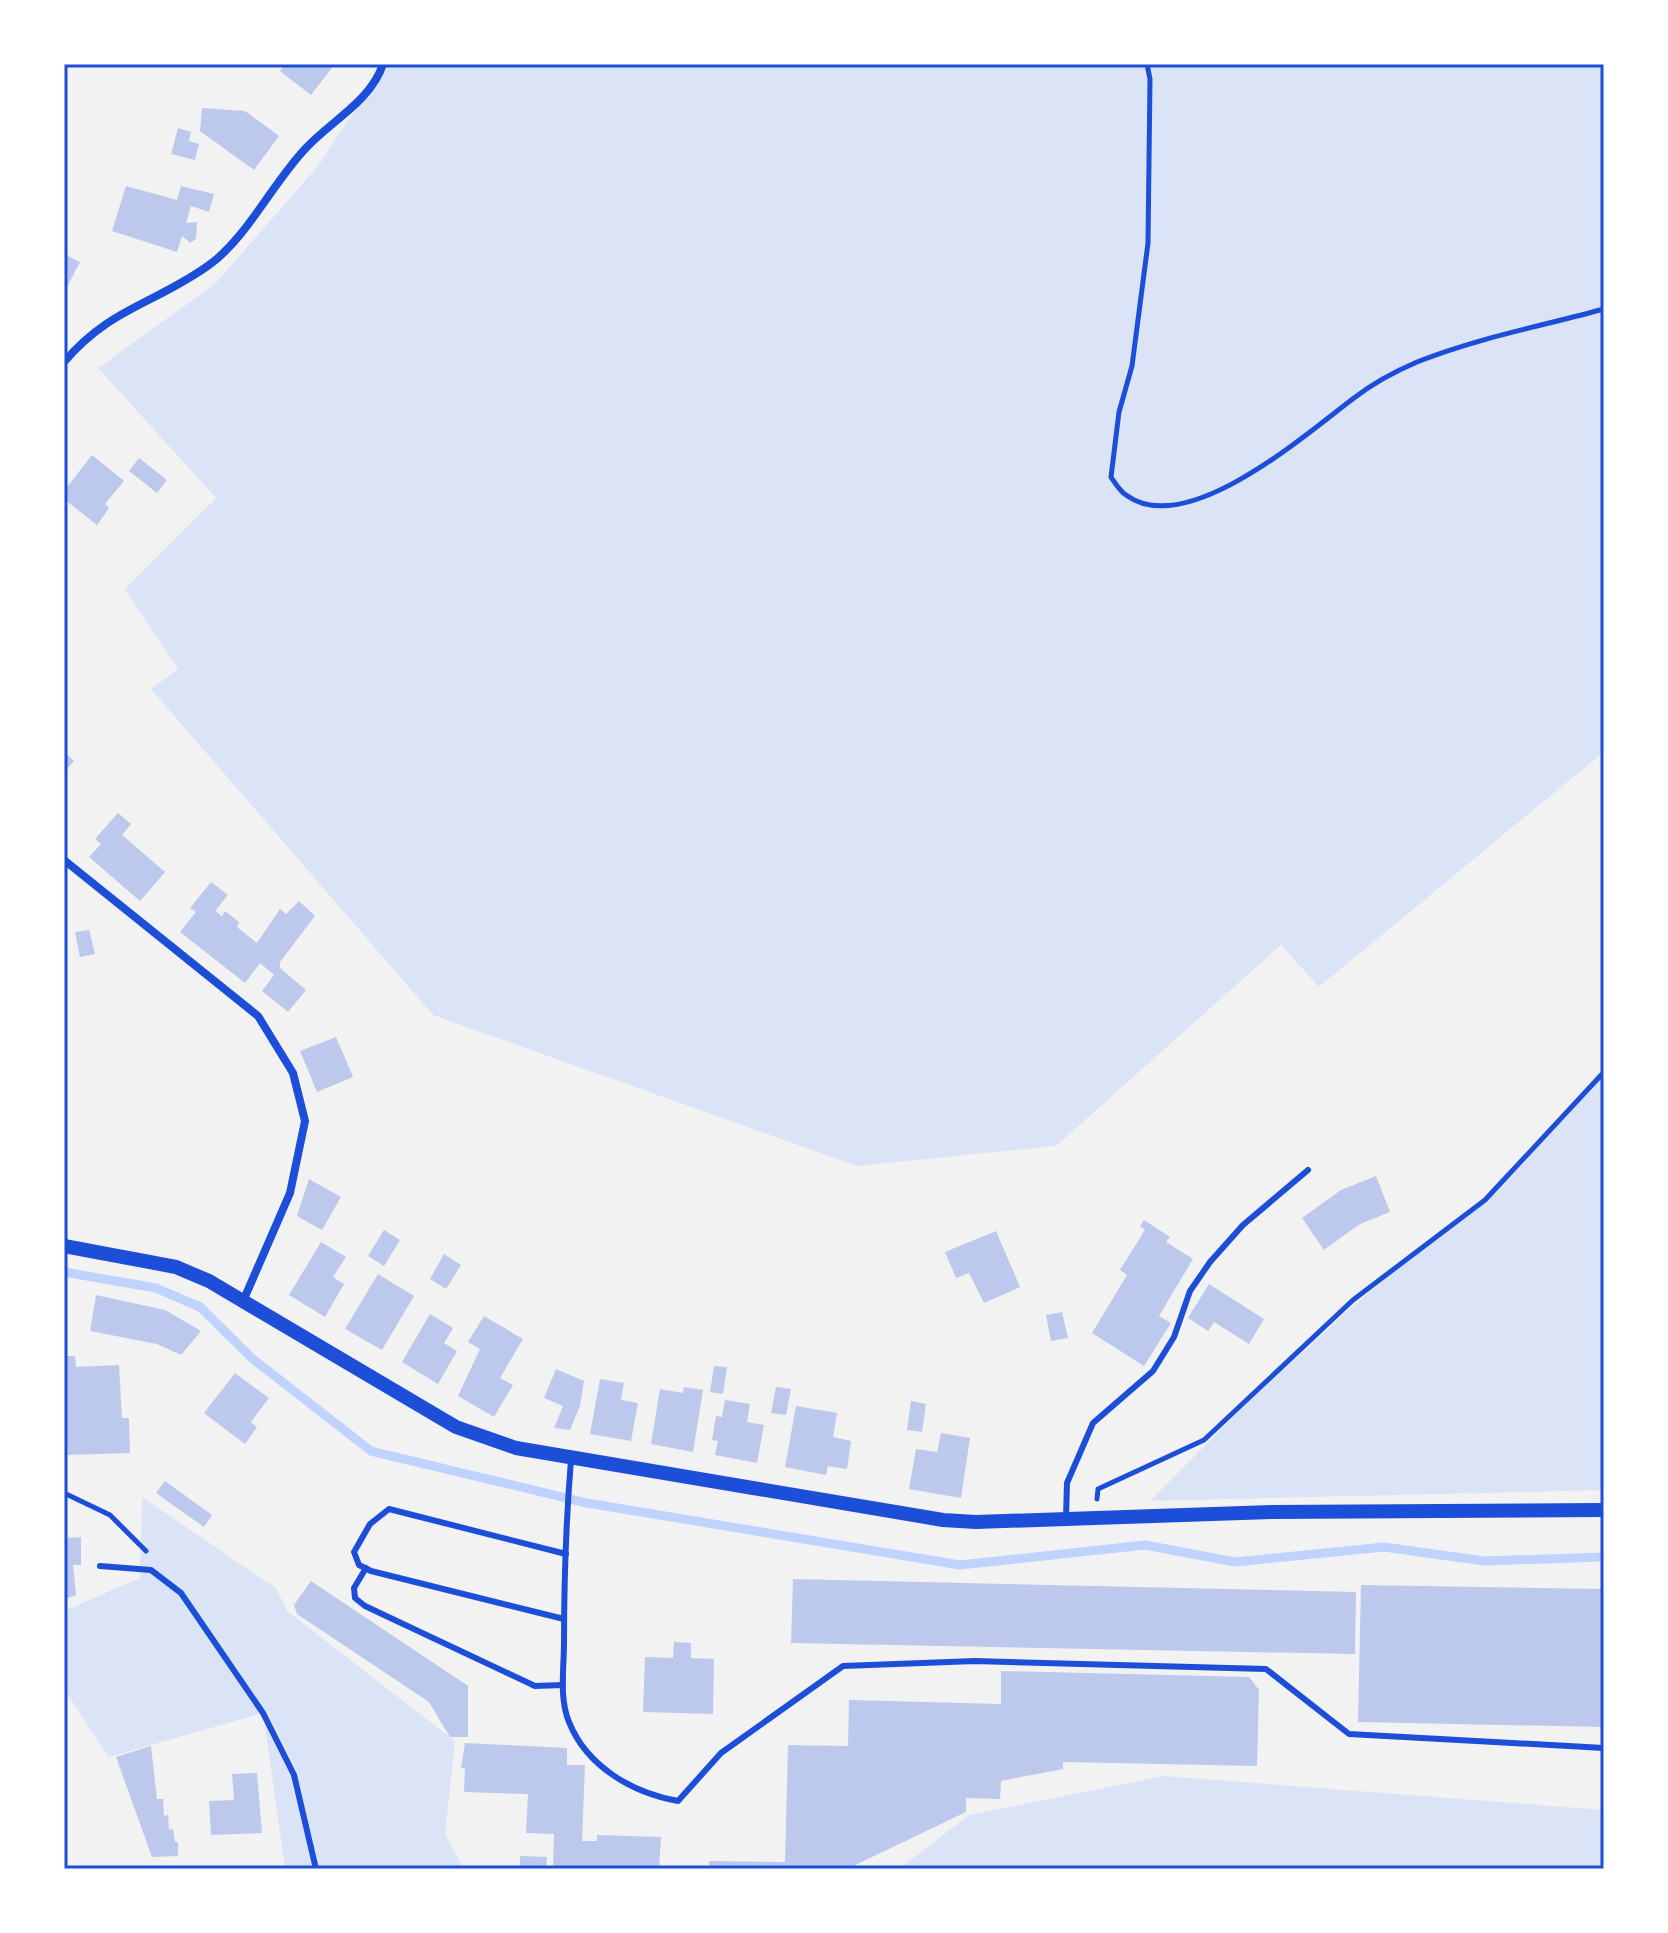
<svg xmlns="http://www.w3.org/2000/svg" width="1668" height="1933" viewBox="0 0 1668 1933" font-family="Cabin,sans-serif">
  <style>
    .green { fill: #dbe4f7 }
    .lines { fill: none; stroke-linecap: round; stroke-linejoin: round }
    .stream { stroke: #bfd3fe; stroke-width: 9 }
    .building { fill: #bdc9ec }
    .path { stroke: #1d4ed8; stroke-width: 5 }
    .service { stroke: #1d4ed8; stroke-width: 6 }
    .minor { stroke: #1d4ed8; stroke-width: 8 }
    .tertiary { stroke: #1d4ed8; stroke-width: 14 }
    .neatline { fill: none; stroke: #1d4ed8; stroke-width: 3 }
  </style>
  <rect width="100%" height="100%" fill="#f2f2f2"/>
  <g class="green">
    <path d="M 385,64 L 1604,64 L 1604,757 L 1600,755 L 1319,987 L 1281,945 L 1056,1146 L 857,1166 L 433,1015 L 151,689 L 178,669 L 125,589 L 216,498 L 98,368 L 215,284 L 318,166 Z"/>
    <path d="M 1604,1075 L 1604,1490 L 1150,1501 L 1246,1404 L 1354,1305 L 1507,1179 Z"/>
    <path d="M 142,1497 L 276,1588 L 287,1611 L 455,1741 L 445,1834 L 464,1869 L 285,1869 L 263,1713 L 109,1757 L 64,1689 L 64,1611 L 140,1578 Z"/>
    <path d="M 1164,1776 L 1604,1810 L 1604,1869 L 899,1869 L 969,1815 Z"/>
  </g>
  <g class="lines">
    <path class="stream" d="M 64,1272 L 156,1288 L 200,1307 L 253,1359 L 371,1451 L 587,1503 L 960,1565 L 1145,1545 L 1235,1562 L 1384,1547 L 1484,1561 L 1604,1557"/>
  </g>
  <g class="building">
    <path d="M 285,64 L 332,64 L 334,65 L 311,95 L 280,71 Z"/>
    <path d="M 202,108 L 245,111 L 279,136 L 254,170 L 200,131 Z"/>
    <path d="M 178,128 L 191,132 L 189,141 L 199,144 L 195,160 L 171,154 Z"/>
    <path d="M 126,186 L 177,200 L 181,186 L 214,194 L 209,212 L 191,206 L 186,223 L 197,222 L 196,239 L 190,243 L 182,236 L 177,252 L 112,231 Z"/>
    <path d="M 64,254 L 80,262 L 64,293 Z"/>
    <path d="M 92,455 L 124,481 L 105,504 L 109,508 L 97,525 L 64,499 L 64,491 Z"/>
    <path d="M 139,458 L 167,480 L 157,493 L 129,471 Z"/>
    <path d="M 64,752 L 74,761 L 64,772 Z"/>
    <path d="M 118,813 L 131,824 L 122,835 L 165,872 L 140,901 L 89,857 L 101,844 L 95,839 Z"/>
    <path d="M 211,882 L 228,895 L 215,911 L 222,916 L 225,911 L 239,922 L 237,927 L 257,943 L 280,909 L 286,914 L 299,901 L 315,916 L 280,962 L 280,968 L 306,990 L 288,1012 L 262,991 L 274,975 L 260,963 L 245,983 L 180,932 L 196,912 L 190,908 Z"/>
    <path d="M 89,930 L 95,954 L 80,957 L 75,932 Z"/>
    <path d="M 336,1037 L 353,1077 L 317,1092 L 300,1051 Z"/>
    <path d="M 1376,1176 L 1390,1212 L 1360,1224 L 1324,1250 L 1302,1218 L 1341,1190 Z"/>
    <path d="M 309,1179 L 341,1197 L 322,1230 L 297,1216 Z"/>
    <path d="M 1144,1220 L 1170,1237 L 1166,1242 L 1193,1259 L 1159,1316 L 1171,1323 L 1144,1366 L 1092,1333 L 1127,1275 L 1120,1270 L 1145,1230 L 1140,1226 Z"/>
    <path d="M 384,1230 L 400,1240 L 384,1266 L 368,1256 Z"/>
    <path d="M 996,1231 L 1020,1287 L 984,1303 L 969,1273 L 956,1278 L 945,1252 Z"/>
    <path d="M 321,1242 L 346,1257 L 333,1277 L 344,1284 L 325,1317 L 289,1295 Z"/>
    <path d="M 444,1254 L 461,1265 L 446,1289 L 430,1279 Z"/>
    <path d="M 378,1274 L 414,1296 L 382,1350 L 345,1329 Z"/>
    <path d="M 1209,1284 L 1264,1319 L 1249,1344 L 1214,1322 L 1208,1331 L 1188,1318 Z"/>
    <path d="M 96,1295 L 165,1310 L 201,1331 L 181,1355 L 157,1344 L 90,1331 Z"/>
    <path d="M 1062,1312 L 1068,1338 L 1051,1341 L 1046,1315 Z"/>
    <path d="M 430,1314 L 453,1328 L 444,1343 L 457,1351 L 438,1384 L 402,1362 Z"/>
    <path d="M 484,1316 L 523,1339 L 500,1378 L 513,1385 L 494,1417 L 458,1396 L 480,1349 L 468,1342 Z"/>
    <path d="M 64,1356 L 75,1356 L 76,1367 L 119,1365 L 122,1418 L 129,1418 L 130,1453 L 64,1455 Z"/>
    <path d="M 714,1366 L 727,1367 L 723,1394 L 710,1392 Z"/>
    <path d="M 556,1369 L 584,1381 L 580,1406 L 570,1430 L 554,1428 L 563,1406 L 544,1398 Z"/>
    <path d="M 235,1373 L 269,1398 L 251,1422 L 257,1427 L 245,1444 L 204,1413 Z"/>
    <path d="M 600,1379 L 624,1383 L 621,1400 L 638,1403 L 631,1441 L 590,1434 Z"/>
    <path d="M 684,1387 L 703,1390 L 693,1452 L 651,1444 L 660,1389 L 683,1393 Z"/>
    <path d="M 776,1387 L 791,1389 L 786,1415 L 771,1413 Z"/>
    <path d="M 725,1400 L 750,1404 L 747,1422 L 764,1425 L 757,1463 L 715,1455 L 718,1441 L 712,1440 L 716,1416 L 722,1417 Z"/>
    <path d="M 911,1401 L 926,1404 L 922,1432 L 907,1430 Z"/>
    <path d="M 796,1406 L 837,1413 L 833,1437 L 851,1441 L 847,1469 L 828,1466 L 826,1475 L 785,1467 Z"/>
    <path d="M 941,1433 L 970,1438 L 961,1498 L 909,1489 L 916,1449 L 937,1452 Z"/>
    <path d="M 165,1481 L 212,1515 L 204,1527 L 156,1493 Z"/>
    <path d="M 81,1537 L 81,1565 L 73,1565 L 76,1595 L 64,1599 L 64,1538 Z"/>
    <path d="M 793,1579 L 1356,1592 L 1355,1654 L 791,1643 Z"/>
    <path d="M 311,1581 L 468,1686 L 468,1737 L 450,1737 L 429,1702 L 297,1614 L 294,1605 Z"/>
    <path d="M 1361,1585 L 1604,1589 L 1604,1727 L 1358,1722 Z"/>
    <path d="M 674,1642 L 691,1643 L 691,1658 L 714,1659 L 713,1714 L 643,1712 L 645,1657 L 673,1658 Z"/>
    <path d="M 1001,1671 L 1249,1677 L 1259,1690 L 1257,1766 L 1063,1762 L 1063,1769 L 1001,1781 L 1000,1799 L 966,1798 L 966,1812 L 847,1869 L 709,1869 L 709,1861 L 785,1862 L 788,1745 L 848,1746 L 849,1700 L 1001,1704 Z"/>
    <path d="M 465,1743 L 567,1748 L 567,1765 L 585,1765 L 582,1841 L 597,1841 L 597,1835 L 661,1837 L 659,1869 L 553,1869 L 554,1834 L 526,1833 L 528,1794 L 464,1792 L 465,1768 L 461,1768 Z"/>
    <path d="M 151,1746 L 157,1799 L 163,1799 L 164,1816 L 168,1815 L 169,1830 L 173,1829 L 175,1842 L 178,1842 L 178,1856 L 152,1857 L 116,1757 Z"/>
    <path d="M 257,1773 L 262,1833 L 211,1835 L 209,1801 L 234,1800 L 232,1774 Z"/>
    <path d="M 520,1856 L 547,1857 L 546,1869 L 520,1869 Z"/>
  </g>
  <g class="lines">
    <g class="path">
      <path d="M 1147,64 L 1150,79 L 1148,243 L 1132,366 L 1119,412 L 1111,477 C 1115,483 1120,491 1126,495 C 1187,540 1307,433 1354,398 C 1372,384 1396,371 1417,362 C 1477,338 1542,326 1604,309"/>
      <path d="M 64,1493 L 110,1515 L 146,1551"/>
      <path d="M 1097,1499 L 1098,1489 L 1204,1440 L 1353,1300 L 1485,1200 L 1604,1072"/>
    </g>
    <g class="service">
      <path d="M 571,1460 C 566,1521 564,1582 564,1643 C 564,1668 559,1698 569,1722 C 587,1767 633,1793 678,1801 L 721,1753 L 843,1666 L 975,1661 L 1266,1669 L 1349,1734 L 1604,1748"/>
      <path d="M 1066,1518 L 1067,1483 L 1093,1423 L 1153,1371 L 1174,1337 L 1190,1291 L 1210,1262 L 1243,1225 L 1308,1170"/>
      <path d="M 100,1566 L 151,1570 L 181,1593 L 263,1713 L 294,1775 L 316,1869"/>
      <path d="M 366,1568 L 354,1588 L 355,1598 L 365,1606 L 535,1686 L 563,1685"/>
      <path d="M 564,1619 L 371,1571 L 359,1565 L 354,1552 L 370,1524 L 389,1509 L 566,1554"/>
    </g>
    <g class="minor">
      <path d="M 64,362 C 111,307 155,304 209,265 C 246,239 274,181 306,148 C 331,121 371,101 383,64"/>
      <path d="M 64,860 L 258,1016 L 293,1073 L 305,1121 L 290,1193 L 244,1299"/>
    </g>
    <path class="tertiary" d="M 64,1246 L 176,1267 L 209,1281 L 456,1427 L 516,1448 L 943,1520 L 976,1522 L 1272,1512 L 1604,1510"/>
  </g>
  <rect width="1668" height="1933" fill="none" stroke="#ffffff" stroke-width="132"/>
  <rect x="66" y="66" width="1536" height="1801" class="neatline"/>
</svg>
